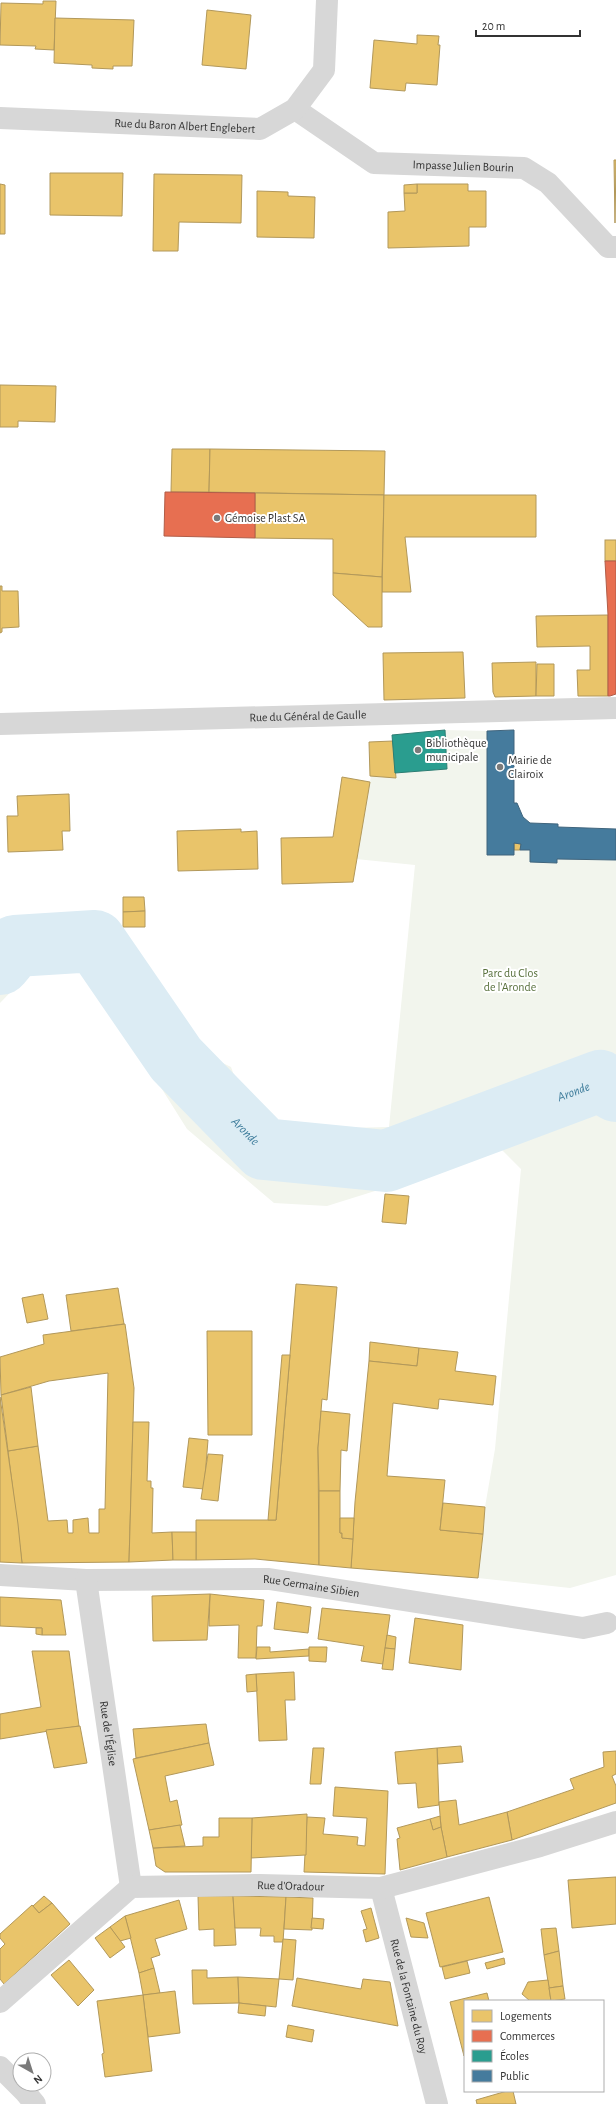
<svg xmlns="http://www.w3.org/2000/svg" width="616" height="2104" viewBox="0 0 616 2104" font-family="'Alegreya Sans',sans-serif">
  <style>
    .green { fill: #f2f5ed }
    .homes { fill: #e9c46a; stroke: #b2985a }
    .shops { fill: #e76f51; stroke: #b15d48 }
    .schools { fill: #2a9d8f; stroke: #2d7d73 }
    .public { fill: #457b9d; stroke: #40657d }
    .lines { fill: none; stroke-linecap: round; stroke-linejoin: round }
    .river { stroke: #dcecf4; stroke-width: 62 }
    .minor { stroke: #d7d7d7; stroke-width: 22 }
    .tertiary { stroke: #d7d7d7; stroke-width: 22 }
    .poi-dot { fill: #7a7a7a; stroke: #fff; stroke-width: 1.5 }
    .labels { text-anchor: middle; stroke-width: 4; stroke-linejoin: round; paint-order: stroke }
    .street-label { font-size: 12px; fill: #333; stroke: #fff }
    .poi-label { font-size: 12px; fill: #333; stroke: #fff; text-anchor: start }
    .park-label { font-size: 12px; fill: #59713d; stroke: #fff }
    .water-label { font-size: 13px; font-style: italic; fill: #3c7b9a; stroke: #fff }
  </style>
  <rect width="100%" height="100%" fill="#fff"/>
  <g class="green">
    <path d="M 445,730 L 487,731 L 487,855 L 513,855 L 514,850 L 530,850 L 530,862 L 557,863 L 557,859 L 616,860 L 616,1575 L 570,1588 L 478,1578 L 485,1507 L 495,1449 L 521,1169 L 502,1150 L 493,1145 L 439,1171 L 327,1206 L 274,1203 L 187,1129 L 128,1035 L 111,1003 L 141,985 L 153,987 L 178,1015 L 194,1049 L 231,1067 L 244,1103 L 292,1134 L 307,1129 L 389,1127 L 415,865 L 356,859 L 371,776 L 395,778 L 395,773 L 447,769 Z"/>
    <path d="M 0,950 L 10,951 L 17,962 L 19,983 L 0,1003 Z"/>
  </g>
  <g class="homes">
    <path d="M 43,1 L 56,1 L 54,50 L 35,49 L 36,46 L 0,45 L 1,3 L 43,4 Z"/>
    <path d="M 207,10 L 251,15 L 246,69 L 202,65 Z"/>
    <path d="M 55,18 L 134,20 L 132,66 L 113,66 L 113,69 L 92,68 L 92,65 L 54,63 Z"/>
    <path d="M 417,35 L 439,36 L 438,45 L 440,45 L 437,85 L 406,83 L 405,91 L 370,88 L 374,40 L 417,44 Z"/>
    <path d="M 614,160 L 616,160 L 615,223 Z"/>
    <path d="M 50,173 L 123,173 L 122,216 L 50,215 Z"/>
    <path d="M 154,174 L 242,175 L 241,223 L 179,222 L 178,251 L 153,251 Z"/>
    <path d="M 0,184 L 5,185 L 5,234 L 0,234 Z"/>
    <path d="M 417,184 L 468,184 L 468,191 L 486,191 L 486,227 L 469,227 L 469,246 L 388,248 L 388,212 L 405,211 L 404,193 L 417,193 Z"/>
    <path d="M 417,184 L 417,193 L 404,193 L 404,185 Z"/>
    <path d="M 257,191 L 288,192 L 288,196 L 315,197 L 314,238 L 257,237 Z"/>
    <path d="M 0,385 L 56,386 L 55,422 L 18,421 L 18,427 L 0,427 Z"/>
    <path d="M 172,449 L 210,449 L 209,492 L 171,492 Z"/>
    <path d="M 210,449 L 385,451 L 384,495 L 209,492 Z"/>
    <path d="M 255,493 L 384,495 L 382,577 L 333,573 L 333,539 L 255,538 Z"/>
    <path d="M 384,495 L 536,495 L 536,537 L 405,537 L 411,592 L 382,592 Z"/>
    <rect x="605" y="540" width="11" height="21"/>
    <path d="M 333,573 L 382,577 L 382,627 L 368,627 L 333,595 Z"/>
    <path d="M 0,586 L 2,586 L 2,591 L 18,591 L 19,627 L 2,628 L 2,632 L 0,633 Z"/>
    <path d="M 608,615 L 608,696 L 578,696 L 577,670 L 590,670 L 590,646 L 537,647 L 536,616 Z"/>
    <path d="M 463,652 L 465,698 L 384,700 L 383,653 Z"/>
    <path d="M 536,662 L 536,696 L 495,697 L 493,692 L 492,663 Z"/>
    <path d="M 537,664 L 554,664 L 554,696 L 536,696 Z"/>
    <path d="M 393,741 L 396,778 L 370,776 L 369,742 Z"/>
    <path d="M 342,777 L 370,782 L 353,882 L 282,884 L 281,838 L 333,837 Z"/>
    <path d="M 69,794 L 70,831 L 62,831 L 63,850 L 8,852 L 7,816 L 18,816 L 17,796 Z"/>
    <path d="M 241,829 L 241,832 L 257,831 L 258,869 L 178,871 L 177,831 Z"/>
    <path d="M 514,843 L 521,844 L 520,850 L 514,850 Z"/>
    <path d="M 123,897 L 144,897 L 145,911 L 123,912 Z"/>
    <path d="M 145,911 L 145,927 L 123,927 L 123,912 Z"/>
    <path d="M 385,1194 L 409,1196 L 406,1224 L 382,1222 Z"/>
    <path d="M 296,1284 L 337,1287 L 327,1400 L 322,1399 L 318,1448 L 319,1565 L 255,1559 L 196,1560 L 196,1520 L 276,1520 Z"/>
    <path d="M 118,1288 L 124,1324 L 71,1331 L 66,1295 Z"/>
    <path d="M 43,1294 L 48,1319 L 27,1323 L 22,1298 Z"/>
    <path d="M 125,1324 L 134,1388 L 129,1562 L 22,1563 L 8,1451 L 38,1446 L 48,1521 L 67,1520 L 68,1533 L 73,1533 L 73,1520 L 88,1518 L 89,1533 L 99,1533 L 99,1509 L 105,1509 L 108,1373 L 49,1381 L 1,1395 L 0,1357 L 44,1344 L 43,1335 Z"/>
    <path d="M 207,1331 L 252,1331 L 252,1435 L 208,1435 Z"/>
    <path d="M 370,1342 L 419,1348 L 417,1366 L 369,1361 Z"/>
    <path d="M 419,1348 L 458,1352 L 455,1371 L 496,1376 L 493,1405 L 439,1399 L 438,1409 L 393,1403 L 387,1476 L 445,1480 L 440,1530 L 483,1534 L 478,1578 L 351,1568 L 355,1502 L 369,1361 L 417,1366 Z"/>
    <path d="M 282,1355 L 290,1355 L 276,1520 L 268,1520 Z"/>
    <path d="M 31,1387 L 38,1446 L 8,1451 L 1,1395 Z"/>
    <path d="M 0,1397 L 18,1524 L 22,1563 L 0,1562 Z"/>
    <path d="M 321,1411 L 350,1414 L 347,1451 L 341,1450 L 340,1491 L 319,1491 L 318,1448 Z"/>
    <path d="M 133,1422 L 149,1422 L 147,1481 L 151,1481 L 151,1488 L 153,1488 L 152,1533 L 172,1532 L 173,1560 L 129,1562 Z"/>
    <path d="M 189,1438 L 208,1440 L 204,1489 L 183,1487 Z"/>
    <path d="M 208,1454 L 223,1455 L 218,1501 L 201,1499 Z"/>
    <path d="M 319,1491 L 340,1491 L 340,1533 L 342,1533 L 342,1538 L 353,1539 L 351,1568 L 319,1565 Z"/>
    <path d="M 443,1503 L 485,1507 L 483,1534 L 440,1530 Z"/>
    <path d="M 340,1518 L 354,1518 L 353,1539 L 342,1538 L 342,1533 L 340,1533 Z"/>
    <path d="M 172,1532 L 196,1532 L 196,1560 L 173,1560 Z"/>
    <path d="M 210,1594 L 264,1600 L 262,1626 L 257,1626 L 256,1658 L 238,1658 L 239,1625 L 209,1626 Z"/>
    <path d="M 210,1594 L 207,1640 L 153,1641 L 152,1596 Z"/>
    <path d="M 0,1597 L 61,1600 L 66,1635 L 42,1635 L 42,1628 L 0,1626 Z"/>
    <path d="M 277,1602 L 311,1607 L 308,1633 L 274,1629 Z"/>
    <path d="M 322,1608 L 390,1615 L 383,1664 L 361,1661 L 364,1646 L 318,1639 Z"/>
    <path d="M 415,1618 L 463,1625 L 461,1670 L 409,1663 Z"/>
    <path d="M 36,1628 L 42,1628 L 42,1635 L 36,1634 Z"/>
    <path d="M 387,1635 L 396,1637 L 395,1649 L 385,1648 Z"/>
    <path d="M 257,1647 L 270,1647 L 270,1652 L 309,1649 L 309,1656 L 256,1659 Z"/>
    <path d="M 309,1647 L 327,1647 L 326,1662 L 309,1661 Z"/>
    <path d="M 385,1648 L 395,1649 L 393,1670 L 382,1669 Z"/>
    <path d="M 32,1651 L 69,1651 L 79,1726 L 0,1739 L 0,1714 L 41,1707 Z"/>
    <path d="M 294,1672 L 295,1700 L 285,1700 L 287,1740 L 259,1741 L 256,1674 Z"/>
    <path d="M 256,1674 L 257,1691 L 247,1692 L 246,1675 Z"/>
    <path d="M 206,1724 L 209,1743 L 136,1758 L 133,1729 Z"/>
    <path d="M 80,1726 L 87,1763 L 54,1768 L 46,1730 Z"/>
    <path d="M 209,1743 L 214,1765 L 165,1776 L 170,1802 L 177,1800 L 182,1825 L 149,1830 L 133,1759 Z"/>
    <path d="M 461,1746 L 463,1762 L 438,1764 L 437,1748 Z"/>
    <path d="M 313,1748 L 324,1748 L 321,1784 L 310,1784 Z"/>
    <path d="M 437,1748 L 439,1805 L 418,1808 L 416,1783 L 398,1784 L 395,1752 Z"/>
    <path d="M 616,1751 L 616,1774 L 612,1776 L 616,1786 L 616,1803 L 512,1840 L 507,1812 L 574,1789 L 570,1779 L 604,1767 L 603,1752 Z"/>
    <path d="M 335,1787 L 388,1791 L 385,1874 L 304,1872 L 307,1817 L 325,1818 L 323,1834 L 358,1837 L 357,1845 L 365,1846 L 367,1818 L 333,1816 Z"/>
    <path d="M 456,1800 L 459,1825 L 507,1812 L 512,1840 L 447,1857 L 441,1827 L 439,1802 Z"/>
    <path d="M 307,1814 L 306,1855 L 251,1858 L 252,1818 Z"/>
    <path d="M 440,1816 L 441,1827 L 433,1830 L 430,1819 Z"/>
    <path d="M 219,1818 L 252,1818 L 251,1872 L 165,1872 L 156,1866 L 153,1848 L 203,1846 L 203,1837 L 219,1837 Z"/>
    <path d="M 430,1819 L 433,1830 L 441,1827 L 447,1857 L 400,1870 L 397,1839 L 400,1838 L 397,1828 Z"/>
    <path d="M 180,1825 L 185,1846 L 153,1848 L 149,1830 Z"/>
    <path d="M 616,1877 L 616,1924 L 572,1928 L 568,1880 Z"/>
    <path d="M 44,1896 L 52,1903 L 39,1913 L 33,1906 Z"/>
    <path d="M 198,1896 L 233,1896 L 236,1945 L 214,1946 L 214,1929 L 199,1930 Z"/>
    <path d="M 233,1896 L 286,1897 L 283,1942 L 274,1942 L 274,1936 L 260,1936 L 261,1928 L 235,1928 Z"/>
    <path d="M 286,1897 L 313,1898 L 312,1930 L 284,1929 Z"/>
    <path d="M 489,1897 L 503,1952 L 440,1967 L 426,1913 Z"/>
    <path d="M 179,1900 L 187,1929 L 155,1939 L 160,1955 L 151,1958 L 154,1968 L 139,1973 L 125,1916 Z"/>
    <path d="M 52,1903 L 70,1924 L 4,1984 L 0,1979 L 0,1949 L 5,1944 L 0,1938 L 0,1934 L 32,1905 L 39,1913 Z"/>
    <path d="M 371,1908 L 379,1938 L 366,1942 L 363,1930 L 367,1929 L 361,1911 Z"/>
    <path d="M 125,1916 L 131,1938 L 120,1941 L 110,1927 Z"/>
    <path d="M 312,1918 L 324,1919 L 323,1929 L 311,1928 Z"/>
    <path d="M 406,1918 L 424,1923 L 428,1938 L 411,1937 Z"/>
    <path d="M 110,1927 L 125,1947 L 110,1958 L 95,1938 Z"/>
    <path d="M 556,1928 L 559,1951 L 544,1955 L 541,1929 Z"/>
    <path d="M 283,1939 L 296,1940 L 293,1980 L 279,1979 Z"/>
    <path d="M 559,1951 L 563,1986 L 549,1988 L 544,1955 Z"/>
    <path d="M 504,1958 L 505,1964 L 487,1969 L 485,1963 Z"/>
    <path d="M 69,1960 L 94,1990 L 78,2006 L 51,1975 Z"/>
    <path d="M 467,1961 L 470,1973 L 445,1979 L 442,1967 Z"/>
    <path d="M 154,1968 L 160,1993 L 143,1995 L 139,1973 Z"/>
    <path d="M 192,1970 L 207,1970 L 207,1978 L 238,1977 L 239,2003 L 193,2004 Z"/>
    <path d="M 238,1977 L 279,1979 L 276,2007 L 239,2003 Z"/>
    <path d="M 297,1978 L 361,1989 L 363,1979 L 390,1982 L 398,2026 L 292,2006 Z"/>
    <path d="M 548,1980 L 551,2001 L 530,2001 L 522,1994 L 528,1982 Z"/>
    <path d="M 563,1986 L 565,1999 L 551,2001 L 549,1988 Z"/>
    <path d="M 175,1991 L 180,2033 L 148,2037 L 143,1995 Z"/>
    <path d="M 487,1993 L 489,2001 L 465,2001 L 464,2056 L 450,2002 Z"/>
    <path d="M 143,1995 L 152,2071 L 105,2077 L 102,2054 L 104,2053 L 97,2001 Z"/>
    <path d="M 239,2003 L 266,2006 L 265,2016 L 238,2013 Z"/>
    <path d="M 288,2025 L 314,2030 L 312,2042 L 286,2037 Z"/>
    <path d="M 507,2091 L 513,2091 L 516,2104 L 477,2104 L 476,2100 Z"/>
  </g>
  <g class="shops">
    <path d="M 165,492 L 255,493 L 255,538 L 164,536 Z"/>
    <path d="M 605,561 L 616,561 L 616,694 L 610,696 L 608,696 L 608,615 Z"/>
  </g>
  <path class="schools" d="M 445,730 L 447,769 L 395,773 L 392,735 Z"/>
  <path class="public" d="M 514,730 L 514,803 L 517,803 L 523,817 L 530,823 L 558,824 L 558,827 L 616,829 L 616,860 L 557,859 L 557,863 L 530,862 L 530,850 L 520,850 L 521,844 L 514,843 L 514,855 L 487,855 L 487,731 Z"/>
  <g class="lines">
    <path class="river" id="s1" d="M 0,964 L 15,946 L 95,941 L 176,1059 L 264,1149 L 386,1161 L 600,1081 L 616,1091"/>
    <g class="minor">
      <path id="s2" d="M 295,109 L 374,163 L 524,168 L 548,183 L 608,247 L 616,247"/>
      <path id="s3" d="M 0,118 L 260,129 L 295,109 L 324,70 L 327,0"/>
      <path id="s4" d="M 0,1575 L 86,1580 L 269,1579 L 583,1628 L 607,1623"/>
      <path id="s5" d="M 86,1580 L 131,1887"/>
      <path id="s6" d="M 381,1888 L 437,2104"/>
      <path id="s7" d="M 0,2002 L 131,1887 L 260,1885 L 381,1888 L 540,1846 L 616,1822"/>
      <path d="M 0,2067 L 25,2092 L 35,2104"/>
    </g>
    <path class="tertiary" id="s8" d="M 0,724 L 616,708"/>
  </g>
  <g class="poi-dot">
    <circle cx="217" cy="518" r="4"/>
    <circle cx="418" cy="750" r="4"/>
    <circle cx="500" cy="767" r="4"/>
  </g>
  <g class="labels">
    <g class="street-label">
      <text dy="4" stroke="none"><textPath href="#s3" startOffset="185">Rue du Baron Albert Englebert</textPath></text>
      <text dy="4" stroke="none"><textPath href="#s2" startOffset="185">Impasse Julien Bourin</textPath></text>
      <text dy="4" stroke="none"><textPath href="#s8" startOffset="308">Rue du Général de Gaulle</textPath></text>
      <text dy="4" stroke="none"><textPath href="#s4" startOffset="312">Rue Germaine Sibien</textPath></text>
      <text dy="4" stroke="none"><textPath href="#s5" startOffset="155">Rue de l'Église</textPath></text>
      <text dy="4" stroke="none"><textPath href="#s7" startOffset="334">Rue d'Oradour</textPath></text>
      <text dy="4" stroke="none"><textPath href="#s6" startOffset="112">Rue de la Fontaine du Roy</textPath></text>
    </g>
    <g class="poi-label">
      <text x="225" y="522">Gémoise Plast SA</text>
      <text x="426" y="747">Bibliothèque<tspan x="426" dy="14">municipale</tspan></text>
      <text x="508" y="764">Mairie de<tspan x="508" dy="14">Clairoix</tspan></text>
    </g>
    <g class="park-label">
      <text x="510" y="977">Parc du Clos<tspan x="510" dy="14">de l'Aronde</tspan></text>
    </g>
    <g class="water-label">
      <text dy="5" stroke="none"><textPath href="#s1" startOffset="695">Aronde</textPath></text>
      <text dy="5" stroke="none"><textPath href="#s1" startOffset="347">Aronde</textPath></text>
    </g>
  </g>
  <rect x="464" y="2000" width="140" height="92" fill="#ffffff" stroke="#adadad"/>
  <rect x="472" y="2010" width="20" height="12" fill="#e9c46a" stroke="#adadad"/>
  <text x="500" y="2020" font-size="12" fill="#333333">Logements</text>
  <rect x="472" y="2030" width="20" height="12" fill="#e76f51" stroke="#adadad"/>
  <text x="500" y="2040" font-size="12" fill="#333333">Commerces</text>
  <rect x="472" y="2050" width="20" height="12" fill="#2a9d8f" stroke="#adadad"/>
  <text x="500" y="2060" font-size="12" fill="#333333">Écoles</text>
  <rect x="472" y="2070" width="20" height="12" fill="#457b9d" stroke="#adadad"/>
  <text x="500" y="2080" font-size="12" fill="#333333">Public</text>
  <g transform="translate(32 2072) rotate(141)"><circle r="19" fill="#ffffff" stroke="#adadad"/>
  <path d="M0-3L7 15L0 10L-7 15Z" fill="#7a7a7a"/>
  <text y="-6" font-size="11" font-weight="bold" text-anchor="middle" fill="#333333">N</text>
  </g>
  <path d="M476 30v6h104v-6" fill="none" stroke="#333333" stroke-width="2"/>
  <text x="482" y="30" font-size="12" fill="#333333" stroke="#ffffff" stroke-width="3" paint-order="stroke">20 m</text>
</svg>
